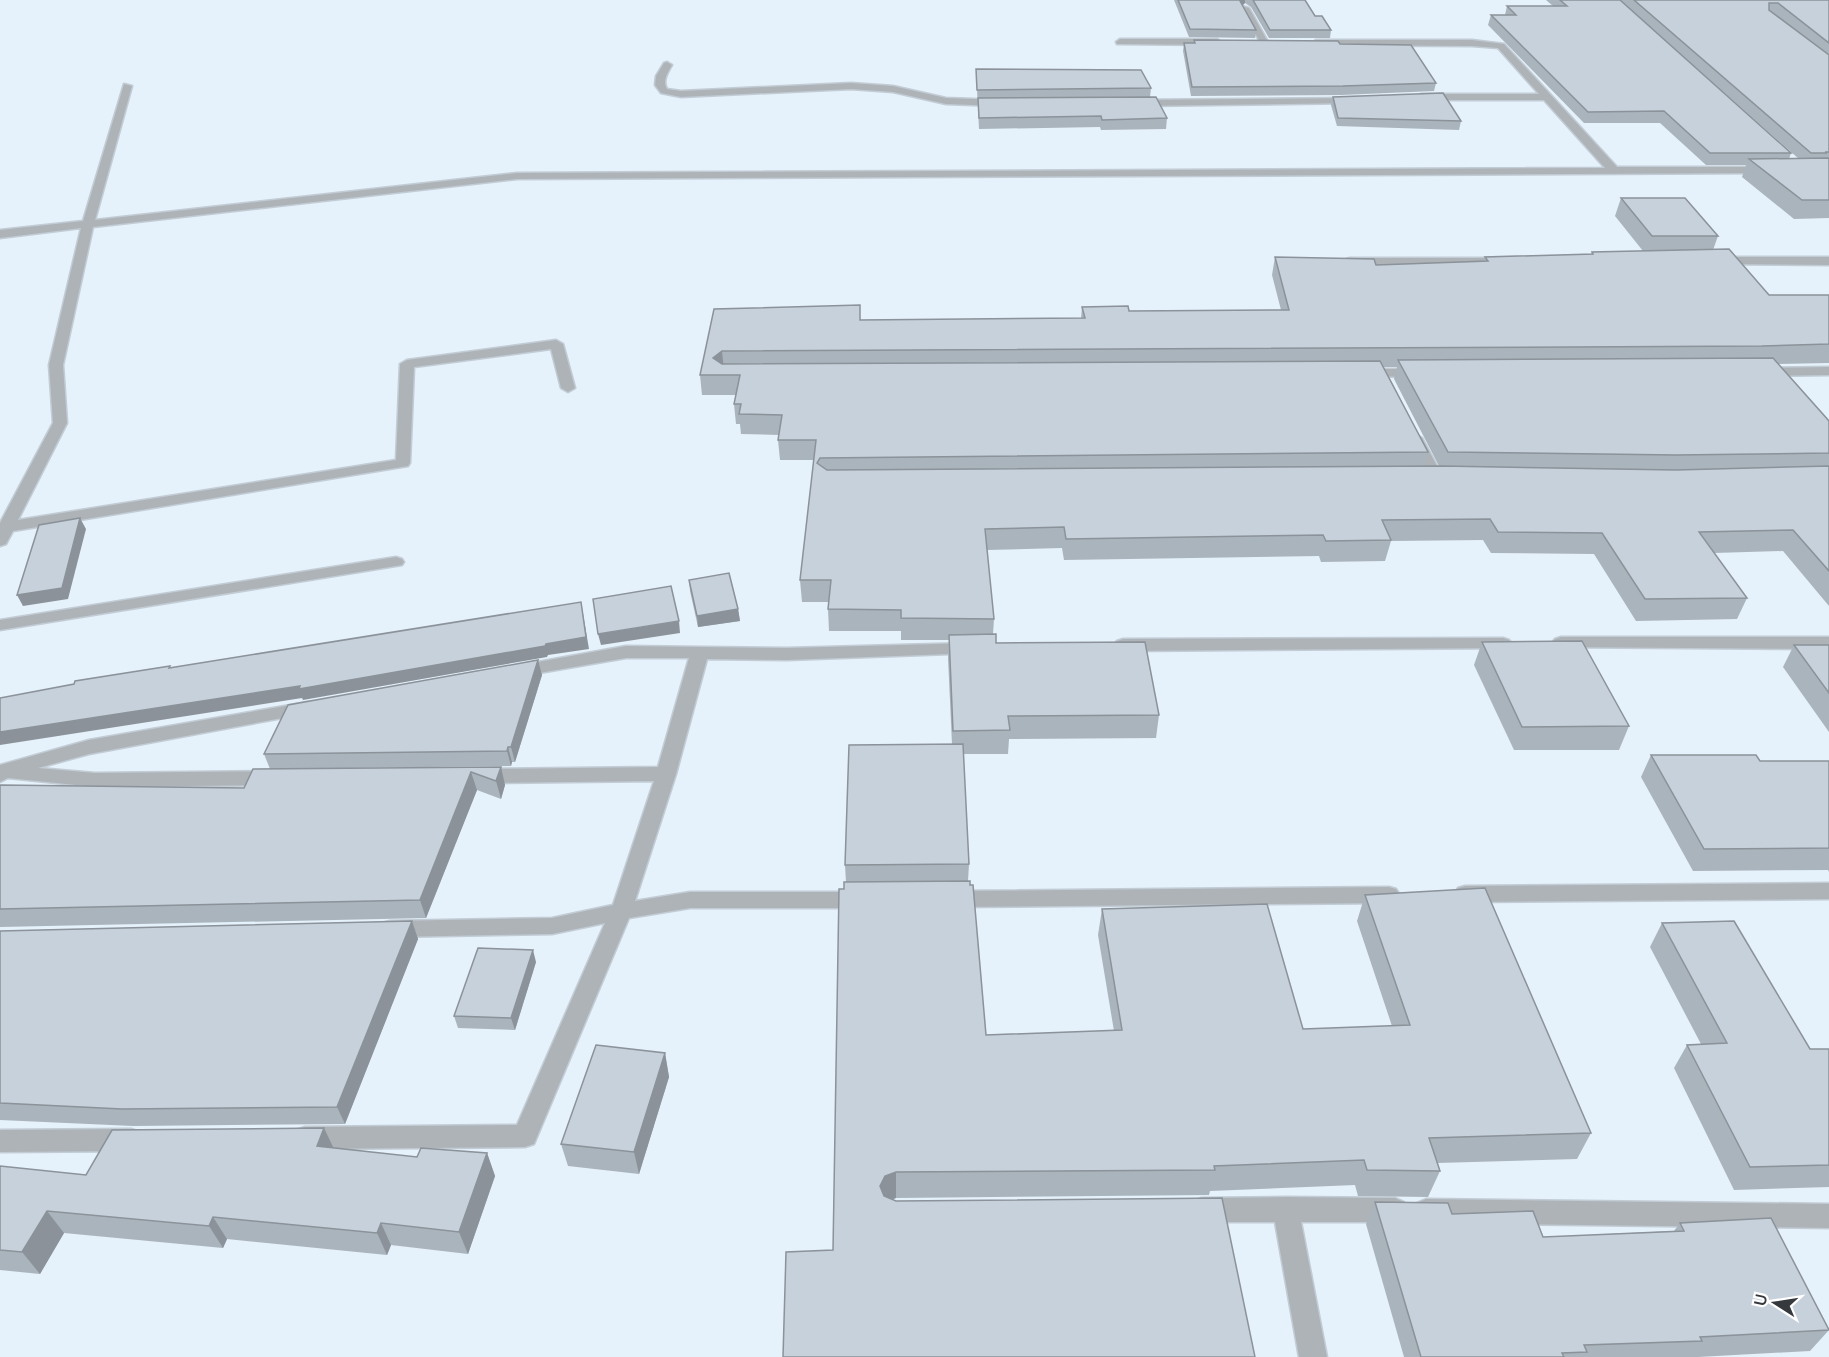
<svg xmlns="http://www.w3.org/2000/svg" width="1829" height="1357" viewBox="0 0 1829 1357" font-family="Manrope,sans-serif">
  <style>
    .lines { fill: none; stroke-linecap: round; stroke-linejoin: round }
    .minor-casing { stroke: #c2ccd5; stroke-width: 3 }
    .minor { fill: #aeb3b8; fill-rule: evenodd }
    .wall { fill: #aab4bc; fill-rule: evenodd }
    .shaded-wall { fill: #8b9299 }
    .building { fill: #c6d1db; stroke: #8b9299; stroke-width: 1.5 }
  </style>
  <rect width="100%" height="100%" fill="#e5f1fb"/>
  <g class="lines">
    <g class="minor-casing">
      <g id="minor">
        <path d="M 1242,6 L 1249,8 L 1268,42 L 1267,44 L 1260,42 L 1241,8 Z"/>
        <path d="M 1120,39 L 1217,39 L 1221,42 L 1217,45 L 1117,44 L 1116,42 Z"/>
        <path d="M 1316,40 L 1472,40 L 1504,44 L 1617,167 L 1767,167 L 1772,170 L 1767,173 L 517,179 L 93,227 L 63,365 L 67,423 L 18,520 L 396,460 L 400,364 L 407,360 L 556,340 L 563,344 L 575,388 L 568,392 L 561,388 L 551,349 L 414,367 L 410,463 L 408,466 L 13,531 L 6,544 L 0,546 L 0,523 L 53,423 L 49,365 L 81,228 L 0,238 L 0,230 L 83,221 L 124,84 L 132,86 L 95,220 L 517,173 L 1605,168 L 1544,100 L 1421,100 L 1416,97 L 1421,94 L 1539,94 L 1498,48 L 1472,46 L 1313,45 L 1312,43 Z"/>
        <path d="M 667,62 L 672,65 C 668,72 662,81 667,89 L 681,91 L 851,83 L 893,86 L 946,98 L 1000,100 L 1005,103 L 1000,106 L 946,104 L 893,92 L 851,89 L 681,97 L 661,93 L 655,85 L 656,76 L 664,63 Z"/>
        <path d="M 1357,98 L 1357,102 L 1354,103 L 1136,106 L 1131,103 L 1136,100 Z"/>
        <path d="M 1716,257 L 1829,257 L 1829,265 L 1712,264 L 1710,261 Z"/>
        <path d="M 1350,258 L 1502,258 L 1508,262 L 1502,266 L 1346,265 L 1346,259 Z"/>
        <path d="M 1829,367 L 1829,375 L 1762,376 L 1755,372 L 1762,368 Z"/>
        <path d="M 1363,369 L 1419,369 L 1426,373 L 1419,377 L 1358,376 L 1356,373 L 1358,370 Z"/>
        <path d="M 1415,434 L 1422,438 L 1444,479 L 1441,482 L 1436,484 L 1428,479 L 1408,438 Z"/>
        <path d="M 396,557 L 402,559 L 404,562 L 402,565 L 0,630 L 0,620 Z"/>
        <path d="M 1561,637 L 1829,637 L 1829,649 L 1555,647 L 1552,643 L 1555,639 Z"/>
        <path d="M 1503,638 L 1509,640 L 1512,644 L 1509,648 L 1123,651 L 1117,649 L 1114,645 L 1117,641 L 1123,639 Z"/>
        <path d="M 972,643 L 978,645 L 981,649 L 978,653 L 787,660 L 707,659 L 676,774 L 635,901 L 690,892 L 861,892 L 868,894 L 872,900 L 868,906 L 861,908 L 690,908 L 629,918 L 534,1144 L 525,1147 L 305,1149 L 296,1146 L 293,1138 L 296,1130 L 305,1127 L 517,1125 L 605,923 L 552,934 L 390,937 L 382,935 L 379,929 L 382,923 L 390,921 L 552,918 L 613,905 L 654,781 L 479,783 L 472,781 L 469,776 L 472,771 L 479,769 L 658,767 L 689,658 L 626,658 L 516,677 L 510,675 L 507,671 L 510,667 L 626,646 L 787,648 Z"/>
        <path d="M 308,702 L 315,704 L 317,708 L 315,712 L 89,754 L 38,768 L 95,773 L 271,771 L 278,773 L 281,778 L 278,783 L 271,785 L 95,787 L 8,778 L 0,782 L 0,765 L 89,740 Z"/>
        <path d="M 1829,883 L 1829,899 L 1465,902 L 1458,900 L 1454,894 L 1458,888 L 1465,886 Z"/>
        <path d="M 1389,887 L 1396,889 L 1400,895 L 1396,901 L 1389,903 L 952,907 L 945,905 L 941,899 L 945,893 L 952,891 Z"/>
        <path d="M 131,1129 L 140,1132 L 143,1140 L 140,1148 L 131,1151 L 0,1152 L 0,1130 Z"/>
        <path d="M 1286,1197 L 1395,1198 L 1404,1202 L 1408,1210 L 1404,1218 L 1395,1222 L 1301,1222 L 1327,1357 L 1299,1357 L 1275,1222 L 1201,1222 L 1192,1218 L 1188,1210 L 1192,1202 L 1201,1198 Z"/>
        <path d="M 1426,1199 L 1829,1204 L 1829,1228 L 1426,1223 L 1417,1219 L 1413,1211 L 1417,1203 Z"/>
      </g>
    </g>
    <use href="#minor" class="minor"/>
  </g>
  <g class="wall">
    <path d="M 1174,0 L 1305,0 L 1315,16 L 1331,30 L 1330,38 L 1269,38 L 1251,7 L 1245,3 L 1242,5 L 1256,30 L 1255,38 L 1189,37 Z"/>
    <path d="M 1546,0 L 1829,0 L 1829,218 L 1794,219 L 1742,177 L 1746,165 L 1706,165 L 1660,123 L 1584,123 L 1488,25 L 1491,15 L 1505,15 L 1507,6 L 1553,6 ZM 1656,32 L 1799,159 L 1789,159 L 1791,153 Z"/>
    <path d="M 1194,40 L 1340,44 L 1436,83 L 1434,91 L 1341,95 L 1191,96 L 1183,51 L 1184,43 L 1194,43 Z"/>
    <path d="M 976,69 L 1151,88 L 1150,97 L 1167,118 L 1166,129 L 1101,130 L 1100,127 L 979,129 Z"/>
    <path d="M 1333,97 L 1461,121 L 1459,130 L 1337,126 L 1331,105 Z"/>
    <path d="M 1621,198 L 1718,236 L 1713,250 L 1769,295 L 1829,295 L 1829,363 L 1778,364 L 1829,421 L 1829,606 L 1783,551 L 1714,553 L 1747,598 L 1737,619 L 1636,621 L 1594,554 L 1491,553 L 1483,540 L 1391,541 L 1385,561 L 1321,562 L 1319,556 L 1064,560 L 1062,548 L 987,550 L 994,619 L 993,634 L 996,643 L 1159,715 L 1156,738 L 1009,739 L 1008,754 L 963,754 L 969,864 L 968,881 L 986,1035 L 1114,1031 L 1098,935 L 1102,909 L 1303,1029 L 1392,1026 L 1357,921 L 1365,895 L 1591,1133 L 1577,1159 L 1437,1163 L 1440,1171 L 1428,1197 L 1358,1196 L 1355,1185 L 1210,1191 L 1209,1195 L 896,1198 L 892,1199 L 833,1250 L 844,889 L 846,882 L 845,865 L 952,744 L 948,658 L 949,640 L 901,640 L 901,631 L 829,631 L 828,609 L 829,602 L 802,602 L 800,580 L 814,460 L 780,460 L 778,440 L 779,435 L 741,434 L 740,424 L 736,424 L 734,404 L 736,395 L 702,395 L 700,375 L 714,309 L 860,320 L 1081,318 L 1082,307 L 1129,311 L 1281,310 L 1272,275 L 1275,257 L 1376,265 L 1483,262 L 1485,257 L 1591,254 L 1592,252 L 1643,251 L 1615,216 ZM 1384,367 L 1397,367 L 1394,379 L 1439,466 L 1424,466 L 1428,452 Z"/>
    <path d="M 689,580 L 738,609 L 740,621 L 698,627 L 690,591 Z"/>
    <path d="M 1482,642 L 1629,726 L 1619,750 L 1514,750 L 1474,665 Z"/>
    <path d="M 1794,645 L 1829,645 L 1829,732 L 1783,667 Z"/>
    <path d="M 538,660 L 542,675 L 515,762 L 512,762 L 511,766 L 270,769 L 264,754 Z"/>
    <path d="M 1651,755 L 1760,761 L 1829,761 L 1829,872 L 1828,870 L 1693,871 L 1641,777 Z"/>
    <path d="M 501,767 L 505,785 L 501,799 L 477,790 L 426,918 L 0,927 L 0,785 L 244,788 Z"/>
    <path d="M 412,921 L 418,939 L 345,1124 L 133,1126 L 0,1120 L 0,931 Z"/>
    <path d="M 1662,923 L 1810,1049 L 1829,1049 L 1829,1187 L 1734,1190 L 1674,1068 L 1687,1045 L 1701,1044 L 1650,947 Z"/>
    <path d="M 536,962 L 515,1030 L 458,1028 L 454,1016 Z"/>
    <path d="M 665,1053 L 669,1077 L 639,1174 L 568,1166 L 561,1144 Z"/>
    <path d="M 324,1128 L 333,1148 L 417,1157 L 487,1153 L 495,1176 L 468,1254 L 391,1245 L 387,1255 L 227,1239 L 223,1248 L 64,1233 L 40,1274 L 0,1270 L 0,1166 L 86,1175 Z"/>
    <path d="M 1375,1202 L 1452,1214 L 1543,1237 L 1674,1231 L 1680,1223 L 1829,1330 L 1810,1351 L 1698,1357 L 1404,1357 L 1366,1224 Z"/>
  </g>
  <g class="shaded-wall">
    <path d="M 1241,0 L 1245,0 L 1245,3 L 1239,9 L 1240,1 Z"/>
    <path d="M 722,351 L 724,371 L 713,358 Z"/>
    <path d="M 80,518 L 86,529 L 68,599 L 23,606 L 17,595 Z"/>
    <path d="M 581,602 L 589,649 L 548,655 L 547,657 L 303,700 L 302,698 L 0,745 L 0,732 L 300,686 L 546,644 Z"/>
    <path d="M 738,609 L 740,621 L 698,627 L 697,616 Z"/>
    <path d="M 679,621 L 680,633 L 601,645 L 598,634 Z"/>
    <path d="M 538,660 L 542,675 L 515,762 L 511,747 Z"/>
    <path d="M 508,747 L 512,762 L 511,766 L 507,751 Z"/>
    <path d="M 501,767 L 505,785 L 501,799 L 496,781 Z"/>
    <path d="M 471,772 L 477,790 L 426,918 L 420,900 Z"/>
    <path d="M 412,921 L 418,939 L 345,1124 L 337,1107 Z"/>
    <path d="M 533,950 L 536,962 L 515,1030 L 511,1018 Z"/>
    <path d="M 665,1053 L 669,1077 L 639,1174 L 634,1152 Z"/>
    <path d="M 324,1128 L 335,1151 L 317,1146 Z"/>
    <path d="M 487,1153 L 495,1176 L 468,1254 L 459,1232 Z"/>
    <path d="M 896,1172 L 896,1198 L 886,1202 L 880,1186 L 885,1176 Z"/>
    <path d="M 47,1211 L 64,1233 L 40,1274 L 22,1252 Z"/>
    <path d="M 213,1217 L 227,1239 L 223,1248 L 209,1226 Z"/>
    <path d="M 381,1223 L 391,1245 L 387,1255 L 377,1233 Z"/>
  </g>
  <g class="building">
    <path d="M 1178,0 L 1241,0 L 1240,1 L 1256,30 L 1190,29 Z"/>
    <path d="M 1253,0 L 1305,0 L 1315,16 L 1322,16 L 1331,30 L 1270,30 Z"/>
    <path d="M 1560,0 L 1620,0 L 1791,153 L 1710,153 L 1664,111 L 1588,112 L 1491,15 L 1516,15 L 1507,6 L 1567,6 Z"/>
    <path d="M 1634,0 L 1829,0 L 1829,43 L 1778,3 L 1769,3 L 1769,10 L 1829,55 L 1829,152 L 1825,152 L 1827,153 L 1811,153 Z"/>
    <path d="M 1194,40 L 1338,41 L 1340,44 L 1411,45 L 1436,83 L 1343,86 L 1192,87 L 1184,43 L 1195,43 Z"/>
    <path d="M 976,69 L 1141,70 L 1151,88 L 977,90 Z"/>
    <path d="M 1443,93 L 1461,121 L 1338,118 L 1333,97 Z"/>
    <path d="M 1156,97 L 1167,118 L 1102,120 L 1101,116 L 979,118 L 978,98 Z"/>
    <path d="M 1829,158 L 1829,200 L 1802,200 L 1749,159 Z"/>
    <path d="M 1621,198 L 1685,198 L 1718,236 L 1652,236 Z"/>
    <path d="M 1729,249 L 1769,295 L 1829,295 L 1829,344 L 1762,346 L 722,351 L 713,358 L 722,364 L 1380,361 L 1428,452 L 820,458 L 817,463 L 827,470 L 1442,466 L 1676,470 L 1829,466 L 1829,571 L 1793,530 L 1699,532 L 1747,598 L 1645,599 L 1602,533 L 1498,532 L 1490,519 L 1382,520 L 1391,540 L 1326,541 L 1323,535 L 1066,539 L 1064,527 L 985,529 L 994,619 L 901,618 L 901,610 L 828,609 L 831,580 L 800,580 L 816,440 L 778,440 L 782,415 L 739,414 L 741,404 L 734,404 L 740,375 L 700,375 L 714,309 L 860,305 L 860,320 L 1085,318 L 1082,307 L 1128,306 L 1129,311 L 1289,310 L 1275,257 L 1374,259 L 1376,265 L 1488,261 L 1485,257 L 1593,254 L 1592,252 Z"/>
    <path d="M 1773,358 L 1829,421 L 1829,453 L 1676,455 L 1448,452 L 1398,360 Z"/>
    <path d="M 80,518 L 62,588 L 17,595 L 39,525 Z"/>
    <path d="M 729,573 L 738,609 L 697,616 L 689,580 Z"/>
    <path d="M 671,586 L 679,621 L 598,634 L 593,599 Z"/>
    <path d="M 581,602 L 586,637 L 546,644 L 545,646 L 299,689 L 300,686 L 0,732 L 0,698 L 74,684 L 75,681 L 170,666 L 169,668 Z"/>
    <path d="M 996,634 L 996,643 L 1145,642 L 1159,715 L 1008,716 L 1010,730 L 953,731 L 949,635 Z"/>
    <path d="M 1582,641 L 1629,726 L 1522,727 L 1482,642 Z"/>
    <path d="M 1794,645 L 1829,645 L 1829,693 Z"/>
    <path d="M 538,660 L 511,747 L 508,747 L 507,751 L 264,754 L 288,705 Z"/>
    <path d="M 963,744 L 969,864 L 845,865 L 849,745 Z"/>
    <path d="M 1651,755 L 1756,755 L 1760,761 L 1829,761 L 1829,848 L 1704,849 Z"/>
    <path d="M 501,767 L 496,781 L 471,772 L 420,900 L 0,909 L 0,785 L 244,788 L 253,769 Z"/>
    <path d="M 970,881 L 970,885 L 973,885 L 986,1035 L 1122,1030 L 1102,909 L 1267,904 L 1303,1029 L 1410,1025 L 1365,895 L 1485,888 L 1591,1133 L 1429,1138 L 1440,1171 L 1367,1170 L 1364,1160 L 1214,1166 L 1215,1170 L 896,1172 L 885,1176 L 880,1186 L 884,1196 L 896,1201 L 1222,1198 L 1255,1357 L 783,1357 L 786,1252 L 833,1250 L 839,889 L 844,889 L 844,882 Z"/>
    <path d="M 412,921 L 337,1107 L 122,1109 L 0,1103 L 0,931 Z"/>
    <path d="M 1734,921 L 1810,1049 L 1829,1049 L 1829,1165 L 1750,1167 L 1687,1045 L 1727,1043 L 1662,923 Z"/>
    <path d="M 478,948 L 533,950 L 511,1018 L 454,1016 Z"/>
    <path d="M 596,1045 L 665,1053 L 634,1152 L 561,1144 Z"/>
    <path d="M 324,1128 L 317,1146 L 417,1157 L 421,1148 L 487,1153 L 459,1232 L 381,1223 L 377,1233 L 213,1217 L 209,1226 L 47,1211 L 22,1252 L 0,1250 L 0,1166 L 86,1175 L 112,1130 Z"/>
    <path d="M 1375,1202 L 1448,1203 L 1452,1214 L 1533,1211 L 1543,1237 L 1684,1231 L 1680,1223 L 1771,1218 L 1829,1330 L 1700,1337 L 1702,1341 L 1584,1345 L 1587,1352 L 1562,1353 L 1564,1357 L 1421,1357 Z"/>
  </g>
  <g transform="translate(1775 1303) rotate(282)" stroke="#ffffff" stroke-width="4.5" paint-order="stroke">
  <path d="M0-4.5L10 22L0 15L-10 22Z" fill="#35393e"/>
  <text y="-9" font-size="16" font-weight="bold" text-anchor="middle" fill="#35393e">U</text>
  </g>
</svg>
